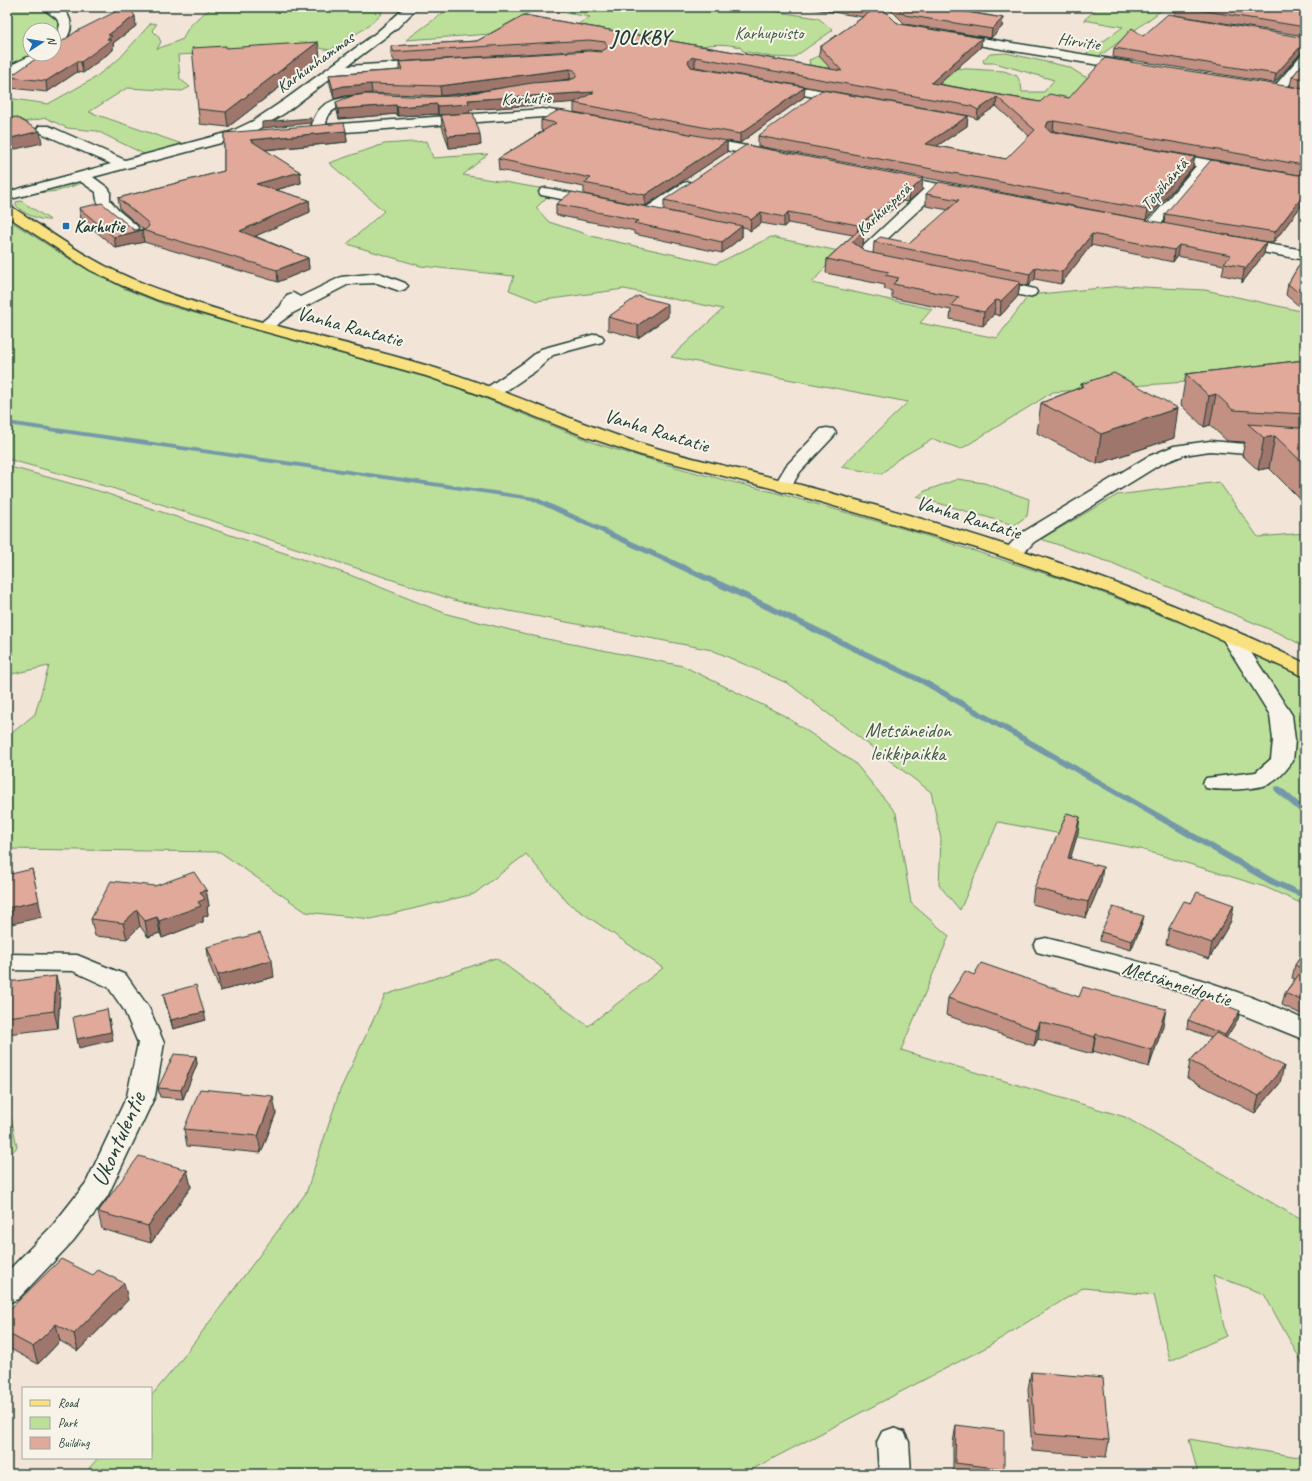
<svg xmlns="http://www.w3.org/2000/svg" width="1312" height="1481" viewBox="0 0 1312 1481" font-family="Caveat,sans-serif">
  <style>
    .green { fill: #bcdf99; stroke: #6e8e66 }
    .lines { fill: none; stroke-linecap: round; stroke-linejoin: round }
    .stream { fill: #7498a9; fill-rule: evenodd }
    .minor-casing { stroke: #1f3d34; stroke-width: 3 }
    .major-casing { stroke: #1f3d34; stroke-width: 3 }
    .minor { fill: #f7f3e8; fill-rule: evenodd }
    .major { fill: #fae180; fill-rule: evenodd }
    .wall { fill: #c29184; stroke: #1f3d34; fill-rule: evenodd }
    .shaded-wall { fill: #9e766c; stroke: #1f3d34 }
    .building { fill: #e1a99a; stroke: #1f3d34 }
    .poi-dot { fill: #1f6fb2; stroke: #f7f3e8; stroke-width: 1.5 }
    .labels { text-anchor: middle; stroke-width: 4; stroke-linejoin: round; paint-order: stroke }
    .far-park-label { font-size: 17px; fill: #3e5d48; stroke: #f7f3e8 }
    .far-street-label { font-size: 17px; fill: #1f3d34; stroke: #f7f3e8 }
    .far-poi-label { font-size: 17px; font-weight: bold; fill: #1f3d34; stroke: #f7f3e8; text-anchor: start }
    .far-district-label { font-size: 20px; font-weight: bold; letter-spacing: 1px; fill: #1f3d34; stroke: #f7f3e8 }
    .street-label { font-size: 20px; fill: #1f3d34; stroke: #f7f3e8 }
    .park-label { font-size: 20px; fill: #3e5d48; stroke: #f7f3e8 }
    .near-street-label { font-size: 24px; fill: #1f3d34; stroke: #f7f3e8 }
  </style>
  <rect width="100%" height="100%" fill="#f3e4d8"/>
  <filter id="ink" filterUnits="userSpaceOnUse"><feTurbulence type="fractalNoise" baseFrequency=".025" numOctaves="2"/><feDisplacementMap in="SourceGraphic" scale="8" xChannelSelector="R" yChannelSelector="G"/><feConvolveMatrix kernelMatrix="1 2 1 2 8 2 1 2 1" color-interpolation-filters="sRGB"/></filter>
  <g filter="url(#ink)">
    <g class="green">
      <path d="M 7,7 L 38,7 L 56,16 L 60,30 L 54,38 L 54,30 L 30,30 L 30,54 L 33,54 L 7,67 Z"/>
      <path d="M 215,7 L 379,7 L 382,13 L 367,27 L 330,50 L 314,47 L 178,55 L 180,79 L 190,87 L 182,91 L 127,88 L 89,112 L 185,145 L 146,155 L 97,131 L 67,128 L 46,118 L 7,125 L 7,98 L 48,104 L 93,79 L 120,58 L 151,23 L 157,24 L 152,30 L 158,36 L 161,42 L 157,49 L 183,39 C 187,25 202,13 215,7 Z"/>
      <path d="M 451,7 L 746,7 L 818,18 L 833,30 L 793,58 L 771,57 L 743,51 L 740,47 C 724,43 711,44 696,47 L 572,28 L 590,17 L 537,8 L 491,34 L 406,40 Z"/>
      <path d="M 1099,7 L 1166,7 L 1097,58 L 1083,56 L 1123,27 L 1084,20 Z"/>
      <path d="M 829,52 L 951,68 L 1004,71 L 1017,76 L 1021,84 L 1022,92 L 1044,92 L 1054,80 L 995,63 L 984,63 L 983,60 L 990,54 L 1006,53 L 1069,67 L 1083,76 L 1142,95 L 1035,105 L 955,92 L 930,79 L 842,71 L 810,65 L 809,60 Z"/>
      <path d="M 427,141 L 433,158 L 488,154 L 463,175 L 539,188 L 547,197 L 536,208 L 549,222 L 595,237 L 716,264 L 771,237 L 839,251 L 812,283 L 932,309 L 920,323 L 997,338 L 1029,295 L 1122,286 L 1205,290 L 1305,312 L 1305,373 L 1053,392 L 961,449 L 933,439 L 898,459 L 882,474 L 841,467 L 908,402 L 671,357 L 723,309 L 624,289 L 537,301 L 509,290 L 514,276 L 421,266 L 347,244 L 384,211 L 329,163 L 384,144 Z"/>
      <path d="M 77,182 L 85,182 L 58,191 L 37,193 Z"/>
      <path d="M 21,201 L 49,219 L 50,220 C 39,221 22,213 16,205 L 16,202 Z"/>
      <path d="M 7,219 L 76,263 L 125,289 L 166,305 L 447,383 L 597,444 L 693,472 L 777,493 L 915,532 L 1087,587 L 1262,654 L 1305,680 L 1305,905 L 1265,887 L 1140,849 L 998,822 L 960,910 L 939,885 L 941,839 L 931,792 L 789,684 L 712,650 L 457,601 L 112,488 L 7,459 Z"/>
      <path d="M 7,466 L 102,492 L 350,575 L 447,614 L 542,638 L 683,666 L 783,715 L 855,763 L 896,813 L 911,903 L 949,936 L 901,1050 L 1125,1117 L 1305,1222 L 1305,1368 L 1264,1294 L 1213,1275 L 1226,1336 L 1170,1361 L 1154,1295 L 1083,1288 L 985,1348 L 743,1474 L 84,1474 L 98,1458 L 151,1458 L 151,1396 L 178,1364 L 306,1193 L 340,1090 L 385,995 L 496,958 L 588,1026 L 663,968 L 568,903 L 526,854 L 474,894 L 371,919 L 306,912 L 220,852 L 7,849 L 7,737 L 35,714 L 49,666 L 7,675 Z"/>
      <path d="M 958,479 L 984,483 L 1029,499 L 1027,516 L 1014,525 L 917,497 L 925,491 Z"/>
      <path d="M 1219,482 L 1258,537 L 1305,533 L 1305,647 L 1283,635 L 1112,563 L 1041,539 L 1117,495 Z"/>
      <path d="M 7,1097 L 17,1147 L 7,1158 Z"/>
      <path d="M 1189,1439 L 1305,1458 L 1305,1474 L 1198,1474 Z"/>
    </g>
    <g class="lines">
      <g class="stream">
        <path d="M 7,421 L 535,497 L 746,593 L 928,681 L 1274,879 L 1305,893 L 1305,899 L 1268,883 L 922,684 L 740,597 L 531,500 L 7,425 Z"/>
        <path d="M 1278,786 L 1281,787 L 1305,808 L 1305,815 L 1302,814 L 1275,791 L 1274,789 L 1275,787 Z"/>
      </g>
      <g class="minor-casing">
        <g id="minor">
          <path d="M 41,7 C 45,7 50,6 54,7 C 71,9 75,27 66,39 C 63,43 60,47 54,49 L 54,38 L 58,33 L 60,24 L 56,18 Z"/>
          <path d="M 406,7 L 418,7 L 396,29 L 347,66 L 428,61 L 432,62 L 434,65 L 432,68 L 336,74 L 285,113 L 255,131 L 261,135 L 259,138 L 232,140 L 93,177 L 108,188 L 110,191 L 110,200 L 118,210 L 136,225 L 138,228 L 136,231 L 126,231 C 113,221 96,210 96,192 L 80,181 L 7,200 L 7,192 L 111,164 L 39,132 L 37,129 L 39,126 L 49,126 L 125,160 L 230,132 L 253,121 L 286,99 L 376,33 Z"/>
          <path d="M 951,33 L 1130,62 L 1136,66 L 1130,70 L 947,40 L 945,37 Z"/>
          <path d="M 34,54 L 49,54 L 29,67 L 7,76 L 7,67 Z"/>
          <path d="M 1305,54 L 1305,66 L 1282,93 L 1274,93 L 1272,90 L 1274,87 L 1301,55 Z"/>
          <path d="M 775,82 L 847,95 L 853,99 L 847,103 L 771,89 L 769,86 L 771,83 Z"/>
          <path d="M 367,96 L 372,97 L 373,100 L 372,103 C 355,107 327,101 326,125 L 543,109 L 583,115 L 590,119 L 583,123 L 543,117 L 319,134 L 311,133 L 309,130 C 313,125 313,119 317,113 C 327,97 350,97 367,96 Z"/>
          <path d="M 697,137 L 769,150 L 774,151 L 776,154 L 774,157 L 769,158 L 692,144 L 690,141 L 692,138 Z"/>
          <path d="M 1166,152 L 1236,165 L 1241,166 L 1243,169 L 1241,172 L 1236,173 L 1209,168 L 1155,231 L 1145,231 L 1143,228 L 1196,166 L 1161,159 L 1159,156 L 1161,153 Z"/>
          <path d="M 893,175 L 964,189 L 969,190 L 971,193 L 969,196 L 964,197 L 938,192 L 870,255 L 888,260 L 891,263 L 888,266 C 878,269 860,265 853,256 L 856,253 L 924,189 L 888,182 L 886,179 L 888,176 Z"/>
          <path d="M 688,182 L 693,183 L 695,186 L 693,189 L 654,215 L 644,215 L 642,212 L 644,209 L 683,183 Z"/>
          <path d="M 546,188 L 601,199 L 603,202 L 601,205 L 596,206 L 541,195 L 539,192 L 541,189 Z"/>
          <path d="M 1235,239 L 1305,250 L 1305,260 L 1230,246 L 1228,243 L 1230,240 Z"/>
          <path d="M 379,273 L 405,283 L 408,286 L 405,289 L 400,291 L 377,283 L 349,284 L 293,313 L 271,329 L 265,331 L 259,329 L 257,326 L 280,307 L 287,295 L 293,293 L 300,297 L 341,277 Z"/>
          <path d="M 990,279 L 1035,289 L 1037,292 L 1035,295 L 1029,297 L 985,287 L 982,284 L 985,281 Z"/>
          <path d="M 596,334 L 602,336 L 604,339 L 602,342 L 553,355 L 537,370 L 498,396 L 492,397 L 486,396 L 483,392 L 486,388 L 525,362 L 541,349 Z"/>
          <path d="M 827,428 L 833,429 L 836,433 L 833,437 L 800,472 L 789,490 L 783,492 L 777,490 L 774,486 L 786,466 L 821,429 Z"/>
          <path d="M 1210,441 L 1294,448 L 1305,447 L 1305,457 L 1294,458 L 1210,451 L 1184,455 L 1159,465 L 1034,542 C 1025,551 1019,561 1005,557 L 1002,553 L 1020,534 L 1147,457 L 1174,446 Z"/>
          <path d="M 1230,629 L 1237,631 L 1292,715 L 1295,740 L 1293,761 C 1288,768 1279,779 1271,783 C 1258,790 1220,791 1206,788 L 1203,783 L 1206,778 L 1256,772 L 1271,759 L 1273,740 L 1270,715 L 1220,635 L 1223,631 Z"/>
          <path d="M 1046,938 C 1134,960 1223,981 1305,1020 L 1305,1040 L 1201,998 L 1140,979 L 1037,952 L 1034,946 L 1037,940 Z"/>
          <path d="M 7,954 L 77,955 L 126,975 L 149,1008 L 164,1043 L 155,1096 L 107,1197 L 73,1241 L 18,1299 L 7,1303 L 7,1272 L 53,1225 L 86,1183 L 127,1096 L 138,1043 L 124,1010 L 108,987 L 73,971 L 7,970 Z"/>
          <path d="M 893,1428 L 904,1432 L 909,1442 L 911,1474 L 879,1474 L 877,1442 L 882,1432 Z"/>
        </g>
      </g>
      <g class="major-casing">
        <path id="major" d="M 7,206 L 12,207 C 50,232 88,260 130,278 C 228,320 334,337 435,368 C 510,391 581,426 656,448 C 703,462 750,471 797,484 C 971,530 1142,585 1305,663 L 1305,677 L 1173,618 L 1109,593 L 980,549 L 783,491 L 641,455 L 587,437 L 481,395 L 426,376 L 234,323 L 158,300 L 121,285 L 90,270 L 7,216 Z"/>
      </g>
      <use href="#minor" class="minor"/>
      <use href="#major" class="major"/>
    </g>
    <g class="wall">
      <path d="M 802,7 L 881,7 L 896,22 L 900,24 L 982,38 L 981,47 L 939,84 L 1040,102 L 1069,98 L 1305,89 L 1305,201 L 1273,243 L 1194,229 L 1266,242 L 1264,254 L 1242,283 L 1242,279 L 1222,275 L 1224,265 L 1177,256 L 1173,262 L 1091,245 L 1061,284 L 1035,279 L 1028,286 L 1020,284 L 1018,296 L 1000,316 L 994,314 L 983,326 L 950,319 L 951,310 L 892,298 L 892,291 L 884,289 L 885,285 L 826,273 L 827,259 L 853,235 L 788,223 L 784,227 L 761,223 L 750,231 L 747,228 L 742,227 L 742,237 L 722,253 L 634,234 L 634,231 L 622,228 L 556,215 L 556,204 L 719,222 L 664,210 L 664,200 L 922,190 L 908,202 L 903,201 L 864,231 L 863,245 L 860,247 L 867,252 L 873,254 L 874,242 L 910,243 L 949,210 L 926,206 L 926,194 L 1164,224 L 1165,214 L 1299,175 L 1053,131 L 1051,131 L 1193,167 L 1146,220 L 758,146 L 758,136 L 968,116 L 967,126 L 937,146 L 1006,159 L 1029,136 L 996,106 L 977,119 L 970,116 L 695,67 L 692,67 L 804,97 L 740,143 L 727,141 L 727,152 L 645,206 L 584,194 L 584,187 L 499,170 L 498,159 L 543,131 L 541,130 L 541,120 L 693,135 L 574,112 L 574,102 L 469,110 L 470,113 L 481,145 L 449,148 L 442,126 L 441,115 L 438,115 L 438,114 L 398,116 L 397,114 L 339,119 L 337,111 L 336,102 L 453,96 L 516,86 L 441,96 L 372,93 L 345,96 L 334,99 L 330,84 L 329,75 L 399,70 L 399,62 L 601,52 L 602,51 L 589,50 L 395,62 L 391,55 L 391,46 L 477,41 L 524,15 L 831,69 L 819,56 L 820,47 L 863,17 ZM 570,79 L 573,79 L 569,80 L 541,82 Z"/>
      <path d="M 888,7 L 1020,7 L 964,11 L 1003,18 L 1002,27 L 991,38 L 905,24 Z"/>
      <path d="M 1175,7 L 1261,7 L 1277,9 L 1305,7 L 1305,36 L 1174,15 Z"/>
      <path d="M 136,26 L 113,43 L 114,46 L 113,47 L 113,50 L 83,73 L 77,72 L 47,92 L 11,88 L 9,77 Z"/>
      <path d="M 1143,36 L 1305,38 L 1305,53 L 1300,54 L 1274,83 L 1113,57 L 1114,48 Z"/>
      <path d="M 226,48 L 320,56 L 228,127 L 200,124 L 198,109 Z"/>
      <path d="M 1305,61 L 1305,89 L 1290,86 L 1292,77 Z"/>
      <path d="M 346,131 L 347,142 L 265,150 L 300,172 L 301,183 L 276,190 L 309,200 L 310,212 L 255,236 L 308,258 L 309,269 L 278,282 L 144,242 L 116,248 L 81,219 L 79,208 L 134,230 L 144,230 L 120,209 L 118,198 L 224,171 L 224,133 Z"/>
      <path d="M 1305,255 L 1305,311 L 1286,295 L 1288,284 Z"/>
      <path d="M 608,317 L 668,317 L 638,338 L 608,330 Z"/>
      <path d="M 1305,360 L 1305,504 L 1269,468 L 1258,470 L 1242,455 L 1245,442 L 1227,441 L 1210,425 L 1204,427 L 1181,405 L 1186,374 Z"/>
      <path d="M 1081,384 L 1174,438 L 1097,464 L 1037,433 L 1041,403 L 1081,387 Z"/>
      <path d="M 1078,833 L 1070,859 L 1101,882 L 1086,918 L 1032,904 L 1034,888 Z"/>
      <path d="M 155,886 L 206,890 L 209,906 L 207,907 L 208,915 L 203,917 L 203,922 L 162,938 L 160,933 L 148,937 L 140,926 L 127,939 L 95,936 L 91,919 Z"/>
      <path d="M 1231,921 L 1209,959 L 1166,944 L 1169,928 Z"/>
      <path d="M 1142,924 L 1131,950 L 1100,941 L 1101,932 Z"/>
      <path d="M 207,947 L 274,977 L 220,991 L 209,963 Z"/>
      <path d="M 1305,950 L 1305,1016 L 1282,1005 L 1285,993 L 1295,979 L 1292,978 L 1295,965 Z"/>
      <path d="M 974,975 L 1163,1026 L 1149,1067 L 1093,1051 L 1092,1054 L 1038,1039 L 1034,1046 L 946,1015 L 948,998 Z"/>
      <path d="M 7,982 L 60,992 L 58,1028 L 7,1034 Z"/>
      <path d="M 163,994 L 206,1020 L 173,1029 L 165,1002 Z"/>
      <path d="M 1240,1011 L 1238,1019 L 1226,1038 L 1280,1083 L 1255,1113 L 1187,1078 L 1190,1061 L 1211,1038 L 1187,1028 L 1188,1020 Z"/>
      <path d="M 196,1056 L 197,1064 L 183,1099 L 160,1097 L 158,1088 Z"/>
      <path d="M 276,1113 L 261,1153 L 187,1146 L 184,1129 Z"/>
      <path d="M 187,1170 L 191,1187 L 151,1243 L 102,1229 L 98,1212 Z"/>
      <path d="M 128,1300 L 78,1351 L 60,1341 L 38,1364 L 7,1347 L 7,1312 Z"/>
      <path d="M 1031,1372 L 1109,1440 L 1106,1457 L 1032,1451 L 1028,1389 Z"/>
      <path d="M 956,1425 L 1004,1469 L 1003,1474 L 953,1474 L 953,1443 Z"/>
    </g>
    <g class="shaded-wall">
      <path d="M 948,7 L 1020,7 L 947,13 Z"/>
      <path d="M 135,16 L 136,26 L 113,43 L 114,46 L 113,47 L 113,50 L 83,73 L 81,62 L 108,35 Z"/>
      <path d="M 1003,18 L 1002,27 L 991,38 L 992,29 Z"/>
      <path d="M 982,38 L 981,47 L 930,92 L 931,83 Z"/>
      <path d="M 318,42 L 320,56 L 228,127 L 226,112 Z"/>
      <path d="M 1305,44 L 1305,53 L 1300,54 L 1274,83 L 1276,74 L 1302,45 Z"/>
      <path d="M 695,57 L 695,67 L 691,68 L 688,62 L 691,58 Z"/>
      <path d="M 76,62 L 77,72 L 47,92 L 46,81 Z"/>
      <path d="M 570,69 L 570,79 L 441,96 L 440,86 Z"/>
      <path d="M 371,84 L 372,93 L 345,96 L 334,99 L 333,89 L 344,86 Z"/>
      <path d="M 805,87 L 804,97 L 740,143 L 740,134 Z"/>
      <path d="M 594,92 L 594,101 L 469,110 L 470,113 L 438,115 L 438,106 L 468,100 Z"/>
      <path d="M 997,97 L 996,106 L 977,119 L 978,110 Z"/>
      <path d="M 437,104 L 438,114 L 398,116 L 397,107 Z"/>
      <path d="M 396,105 L 397,114 L 339,119 L 338,109 Z"/>
      <path d="M 968,116 L 967,126 L 925,154 L 926,144 Z"/>
      <path d="M 311,118 L 311,123 L 262,128 L 262,122 Z"/>
      <path d="M 1054,121 L 1053,131 L 1047,132 L 1046,127 L 1048,122 Z"/>
      <path d="M 40,131 L 42,143 L 7,151 L 7,139 Z"/>
      <path d="M 346,131 L 347,142 L 251,151 L 250,140 Z"/>
      <path d="M 480,134 L 481,145 L 449,148 L 448,136 Z"/>
      <path d="M 727,141 L 727,152 L 645,206 L 645,195 Z"/>
      <path d="M 1195,157 L 1193,167 L 1146,220 L 1148,210 Z"/>
      <path d="M 300,172 L 301,183 L 257,195 L 256,184 Z"/>
      <path d="M 923,179 L 922,190 L 908,202 L 909,192 Z"/>
      <path d="M 904,191 L 903,201 L 864,231 L 863,245 L 852,256 L 852,242 L 857,236 L 858,225 Z"/>
      <path d="M 1305,193 L 1305,201 L 1273,243 L 1275,232 Z"/>
      <path d="M 309,200 L 310,212 L 242,242 L 240,231 Z"/>
      <path d="M 761,212 L 761,223 L 750,231 L 751,220 Z"/>
      <path d="M 788,212 L 788,223 L 784,227 L 784,217 Z"/>
      <path d="M 742,226 L 742,237 L 722,253 L 722,242 Z"/>
      <path d="M 142,230 L 144,242 L 116,248 L 114,237 Z"/>
      <path d="M 1092,234 L 1091,245 L 1061,284 L 1062,272 Z"/>
      <path d="M 1266,242 L 1264,254 L 1242,283 L 1244,271 Z"/>
      <path d="M 1179,245 L 1177,256 L 1173,262 L 1174,250 Z"/>
      <path d="M 308,258 L 309,269 L 278,282 L 277,270 Z"/>
      <path d="M 1036,267 L 1035,279 L 1028,286 L 1030,274 Z"/>
      <path d="M 1020,282 L 1018,296 L 1000,316 L 1001,301 Z"/>
      <path d="M 996,300 L 994,314 L 983,326 L 984,312 Z"/>
      <path d="M 668,304 L 668,317 L 638,338 L 638,325 Z"/>
      <path d="M 1216,394 L 1210,425 L 1204,427 L 1209,396 Z"/>
      <path d="M 1178,408 L 1174,438 L 1097,464 L 1101,434 Z"/>
      <path d="M 1275,436 L 1269,468 L 1258,470 L 1264,438 Z"/>
      <path d="M 1080,817 L 1078,833 L 1066,873 L 1068,858 Z"/>
      <path d="M 1103,867 L 1101,882 L 1086,918 L 1088,902 Z"/>
      <path d="M 32,869 L 42,917 L 7,925 L 7,908 Z"/>
      <path d="M 206,890 L 209,906 L 207,907 L 208,915 L 203,917 L 203,922 L 162,938 L 159,921 L 200,892 Z"/>
      <path d="M 1234,905 L 1231,921 L 1209,959 L 1212,943 Z"/>
      <path d="M 137,910 L 140,926 L 127,939 L 123,923 Z"/>
      <path d="M 1144,916 L 1142,924 L 1131,950 L 1132,941 Z"/>
      <path d="M 157,917 L 160,933 L 148,937 L 145,921 Z"/>
      <path d="M 272,960 L 274,977 L 220,991 L 218,975 Z"/>
      <path d="M 56,976 L 60,992 L 58,1028 L 54,1011 Z"/>
      <path d="M 1166,1009 L 1163,1026 L 1149,1067 L 1152,1050 Z"/>
      <path d="M 1240,1011 L 1238,1019 L 1223,1043 L 1225,1035 Z"/>
      <path d="M 204,1012 L 206,1020 L 173,1029 L 171,1020 Z"/>
      <path d="M 109,1018 L 113,1040 L 79,1048 L 77,1039 Z"/>
      <path d="M 1040,1022 L 1038,1039 L 1034,1046 L 1037,1030 Z"/>
      <path d="M 1096,1034 L 1093,1051 L 1092,1054 L 1095,1037 Z"/>
      <path d="M 196,1056 L 197,1064 L 183,1099 L 181,1090 Z"/>
      <path d="M 1284,1066 L 1280,1083 L 1255,1113 L 1259,1096 Z"/>
      <path d="M 273,1096 L 276,1113 L 261,1153 L 258,1136 Z"/>
      <path d="M 187,1170 L 191,1187 L 151,1243 L 148,1226 Z"/>
      <path d="M 124,1283 L 128,1300 L 78,1351 L 74,1334 Z"/>
      <path d="M 56,1324 L 60,1341 L 38,1364 L 33,1347 Z"/>
    </g>
    <g class="building">
      <path d="M 125,7 L 129,7 L 135,16 L 108,35 L 112,36 L 107,39 L 111,40 L 81,62 L 76,62 L 46,81 L 9,77 L 43,54 L 54,54 L 54,47 L 77,31 Z"/>
      <path d="M 857,7 L 881,7 L 896,22 L 900,24 L 982,38 L 931,83 L 1040,102 L 1049,94 L 1069,98 L 1105,58 L 1305,89 L 1305,169 L 1303,165 L 1054,121 L 1048,122 L 1046,127 L 1049,131 L 1195,157 L 1148,210 L 758,136 L 822,90 L 968,116 L 926,144 L 1006,159 L 1035,130 L 997,97 L 978,110 L 971,106 L 695,57 L 691,58 L 688,62 L 691,67 L 805,87 L 740,134 L 574,103 L 594,92 L 468,100 L 469,104 L 438,106 L 437,104 L 397,107 L 396,105 L 338,109 L 336,102 L 352,96 L 366,94 L 429,97 L 453,96 L 532,83 L 569,80 L 575,78 L 577,74 L 574,70 L 570,69 L 440,86 L 371,84 L 344,86 L 333,89 L 329,75 L 402,70 L 399,62 L 589,51 L 601,52 L 608,47 L 605,42 L 589,40 L 394,52 L 391,46 L 477,41 L 524,15 L 842,71 L 820,47 L 873,10 Z"/>
      <path d="M 897,7 L 948,7 L 948,9 L 1003,18 L 992,29 L 905,15 Z"/>
      <path d="M 1181,7 L 1261,7 L 1277,9 L 1294,8 L 1295,7 L 1305,7 L 1305,27 Z"/>
      <path d="M 1168,14 L 1305,38 L 1305,44 L 1302,45 L 1276,74 L 1114,48 L 1132,28 L 1143,36 Z"/>
      <path d="M 318,42 L 226,112 L 198,109 L 192,48 L 226,46 L 226,48 Z"/>
      <path d="M 1305,61 L 1305,79 L 1292,77 Z"/>
      <path d="M 559,110 L 727,141 L 645,195 L 584,183 L 591,178 L 498,159 L 556,123 L 541,120 Z"/>
      <path d="M 473,113 L 480,134 L 448,136 L 441,115 Z"/>
      <path d="M 16,117 L 40,131 L 7,139 L 7,119 Z"/>
      <path d="M 344,123 L 346,131 L 250,140 L 300,172 L 256,184 L 309,200 L 240,231 L 308,258 L 277,270 L 142,230 L 114,237 L 79,208 L 102,203 L 134,230 L 145,230 L 149,226 L 147,222 L 118,198 L 224,171 L 224,133 Z"/>
      <path d="M 746,145 L 923,179 L 909,192 L 904,191 L 858,225 L 788,212 L 784,217 L 761,212 L 751,220 L 748,217 L 664,200 Z"/>
      <path d="M 1211,160 L 1298,175 L 1303,174 L 1305,172 L 1305,193 L 1275,232 L 1165,214 Z"/>
      <path d="M 939,182 L 1266,242 L 1244,271 L 1244,267 L 1224,263 L 1231,255 L 1179,245 L 1174,250 L 1092,234 L 1062,272 L 1036,267 L 1030,274 L 874,242 L 880,237 L 910,243 L 959,200 L 926,194 Z"/>
      <path d="M 572,192 L 742,226 L 722,242 L 634,223 L 638,221 L 622,217 L 556,204 Z"/>
      <path d="M 859,230 L 864,231 L 852,242 L 867,252 L 1020,282 L 1001,301 L 996,300 L 984,312 L 951,305 L 959,297 L 893,284 L 899,278 L 885,275 L 889,272 L 827,259 Z"/>
      <path d="M 1305,255 L 1305,298 L 1288,284 Z"/>
      <path d="M 638,296 L 668,304 L 638,325 L 608,317 Z"/>
      <path d="M 1305,360 L 1305,414 L 1233,410 L 1216,394 L 1209,396 L 1186,374 Z"/>
      <path d="M 1114,373 L 1178,408 L 1101,434 L 1041,403 L 1084,386 L 1081,384 Z"/>
      <path d="M 1248,424 L 1300,428 L 1305,427 L 1305,465 L 1275,436 L 1264,438 Z"/>
      <path d="M 1067,813 L 1080,817 L 1068,858 L 1103,867 L 1088,902 L 1034,888 Z"/>
      <path d="M 32,869 L 39,901 L 7,908 L 7,875 Z"/>
      <path d="M 194,872 L 206,890 L 200,892 L 205,899 L 198,902 L 201,906 L 159,921 L 157,917 L 145,921 L 137,910 L 123,923 L 91,919 L 111,881 L 155,886 Z"/>
      <path d="M 1197,892 L 1234,905 L 1212,943 L 1169,928 L 1184,901 L 1191,903 Z"/>
      <path d="M 1113,907 L 1144,916 L 1132,941 L 1101,932 Z"/>
      <path d="M 260,933 L 272,960 L 218,975 L 207,947 Z"/>
      <path d="M 1305,950 L 1305,1002 L 1285,993 L 1303,969 L 1295,965 Z"/>
      <path d="M 981,963 L 1079,997 L 1083,987 L 1166,1009 L 1152,1050 L 1096,1034 L 1095,1037 L 1040,1022 L 1037,1030 L 948,998 L 965,971 L 974,975 Z"/>
      <path d="M 56,976 L 54,1011 L 7,1017 L 7,982 Z"/>
      <path d="M 196,985 L 204,1012 L 171,1020 L 163,994 Z"/>
      <path d="M 1204,997 L 1240,1011 L 1225,1035 L 1188,1020 Z"/>
      <path d="M 107,1009 L 111,1032 L 77,1039 L 73,1017 Z"/>
      <path d="M 1216,1033 L 1284,1066 L 1259,1096 L 1190,1061 Z"/>
      <path d="M 174,1054 L 196,1056 L 181,1090 L 158,1088 Z"/>
      <path d="M 200,1089 L 273,1096 L 258,1136 L 184,1129 Z"/>
      <path d="M 139,1156 L 187,1170 L 148,1226 L 98,1212 Z"/>
      <path d="M 61,1259 L 93,1275 L 98,1270 L 124,1283 L 74,1334 L 56,1324 L 33,1347 L 7,1333 L 7,1312 Z"/>
      <path d="M 1031,1372 L 1103,1378 L 1109,1440 L 1035,1434 Z"/>
      <path d="M 956,1425 L 1004,1431 L 1004,1469 L 955,1463 Z"/>
    </g>
  </g>
  <rect class="poi-dot" x="62" y="222" width="8" height="8" rx="2"/>
  <g class="labels">
    <g class="far-park-label">
      <text x="769" y="39">Karhupuisto</text>
    </g>
    <g class="far-street-label">
      <text transform="translate(1079 41) rotate(9)" y="6">Hirvitie</text>
      <text transform="translate(315 62) rotate(-36)" y="6">Karhunhammas</text>
      <text transform="translate(526 98) rotate(-2)" y="6">Karhutie</text>
      <text transform="translate(1164 184) rotate(-49)" y="6">Töpöhäntä</text>
      <text transform="translate(883 209) rotate(-43)" y="6">Karhunpesä</text>
    </g>
    <g class="far-poi-label">
      <text x="74" y="232">Karhutie</text>
    </g>
    <g class="far-district-label">
      <text x="641" y="44">JOLKBY</text>
    </g>
    <g class="street-label">
      <text transform="translate(350 326) rotate(15)" y="7">Vanha Rantatie</text>
      <text transform="translate(657 430) rotate(17)" y="7">Vanha Rantatie</text>
      <text transform="translate(969 517) rotate(17)" y="7">Vanha Rantatie</text>
      <text transform="translate(1177 983) rotate(17)" y="7">Metsänneidontie</text>
    </g>
    <g class="park-label">
      <text x="908" y="737">Metsäneidon<tspan x="908" dy="23">leikkipaikka</tspan></text>
    </g>
    <g class="near-street-label">
      <text transform="translate(118 1139) rotate(-66)" y="8">Ukontulentie</text>
    </g>
  </g>
  <rect width="1312" height="1481" fill="none" stroke="#f7f3e8" stroke-width="24"/>
  <rect x="12" y="12" width="1288" height="1457" fill="none" stroke="#1f3d34" stroke-width="1.5" filter="url(#ink)"/>
  <rect x="22" y="1387" width="130" height="72" fill="#f7f3e8" stroke="#a1aaa0"/>
  <rect x="30" y="1400" width="20" height="6" fill="#fae180" stroke="#a1aaa0"/>
  <text x="58" y="1407" font-size="12" fill="#1f3d34">Road</text>
  <rect x="30" y="1417" width="20" height="12" fill="#bcdf99" stroke="#a1aaa0"/>
  <text x="58" y="1427" font-size="12" fill="#1f3d34">Park</text>
  <rect x="30" y="1437" width="20" height="12" fill="#e1a99a" stroke="#a1aaa0"/>
  <text x="58" y="1447" font-size="12" fill="#1f3d34">Building</text>
  <g transform="translate(42 42) rotate(78)"><circle r="19" fill="#f7f3e8" stroke="#a1aaa0"/>
  <path d="M0-3L7 15L0 10L-7 15Z" fill="#1f6fb2"/>
  <text y="-6" font-size="11" font-weight="bold" text-anchor="middle" fill="#1f3d34">N</text>
  </g>
</svg>
